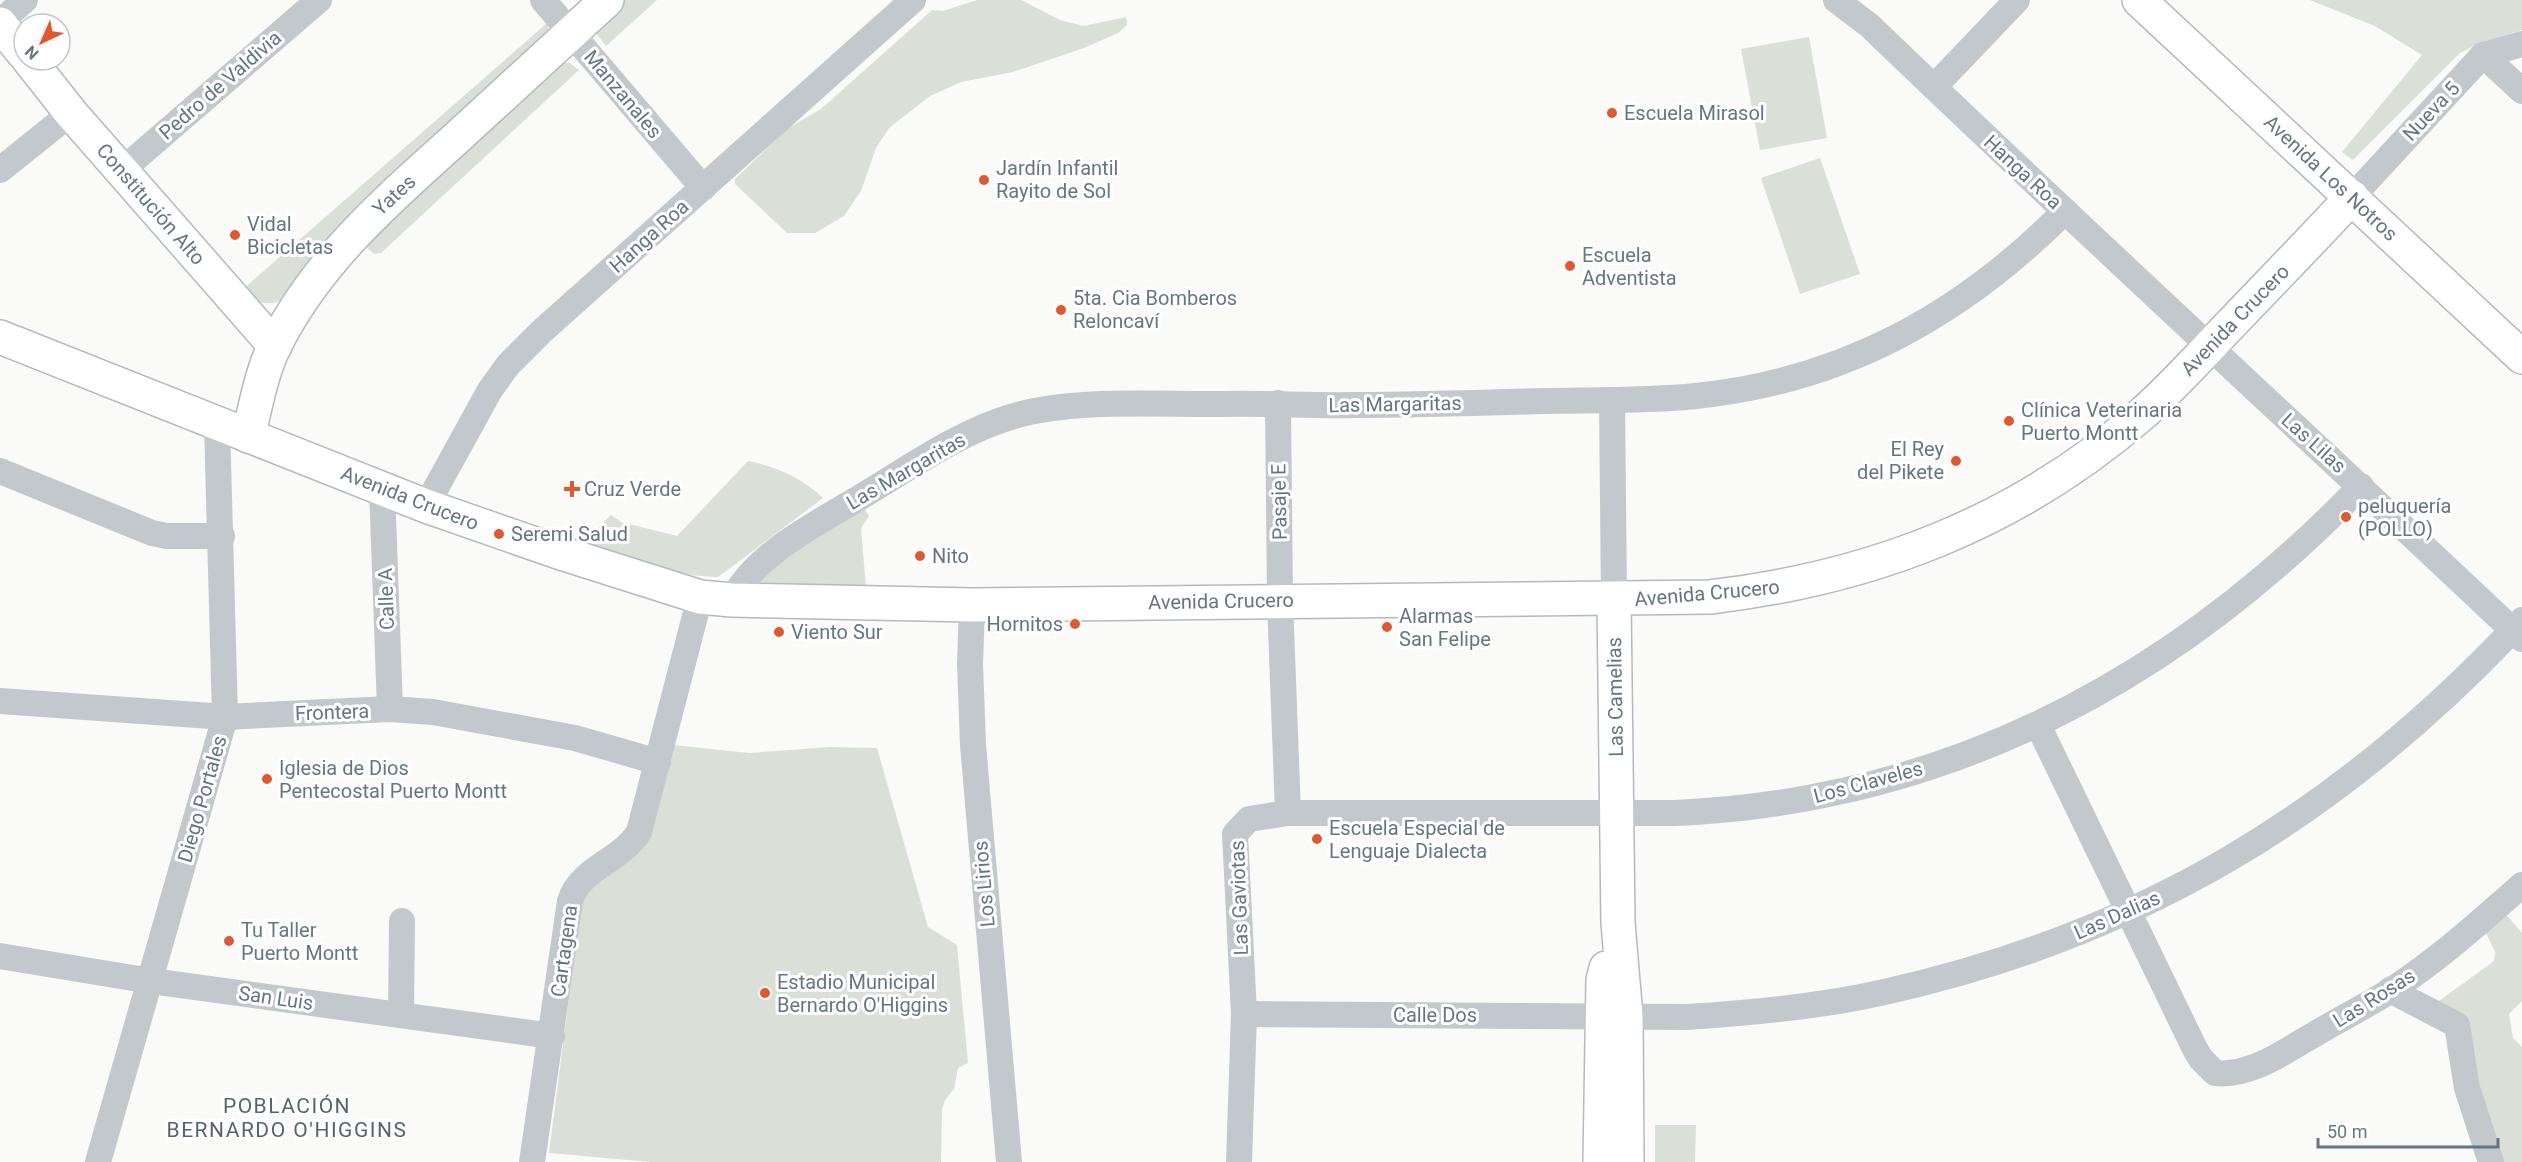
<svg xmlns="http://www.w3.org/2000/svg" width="2522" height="1162" viewBox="0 0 2522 1162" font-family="Roboto,sans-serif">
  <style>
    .green { fill: #dadfd7 }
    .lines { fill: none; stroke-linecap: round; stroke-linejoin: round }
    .secondary-casing { stroke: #b3babf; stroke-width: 36 }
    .street { stroke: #c3c8cc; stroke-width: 26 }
    .secondary { stroke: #fff; stroke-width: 33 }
    .poi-dot { fill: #e4572e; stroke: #fff; stroke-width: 2 }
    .labels { text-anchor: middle; stroke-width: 6; stroke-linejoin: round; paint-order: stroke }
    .street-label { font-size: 20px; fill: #657683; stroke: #fff }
    .poi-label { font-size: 20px; fill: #657683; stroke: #fff; text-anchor: start }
    .neighbourhood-label { font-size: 21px; letter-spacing: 1.5px; fill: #57646e; stroke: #fff }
  </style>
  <rect width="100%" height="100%" fill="#fafaf8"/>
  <g class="green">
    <path d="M 623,0 L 657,0 L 606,46 L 595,32 L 598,22 Z"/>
    <path d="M 977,0 L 1021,0 L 1060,20 L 1084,26 L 1126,17 L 1127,25 L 1118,33 L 1084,48 L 1013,72 L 961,82 L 930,96 L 889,128 L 876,148 L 861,191 L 844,216 L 815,233 L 787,233 L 735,184 L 735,179 L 788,128 L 821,109 L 932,10 L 943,11 Z"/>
    <path d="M 2310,0 L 2522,0 L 2522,30 L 2482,42 L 2460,53 L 2353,160 L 2342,152 L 2422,55 L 2375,26 Z"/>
    <path d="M 547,23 L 549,32 L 286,298 C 268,308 257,303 242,290 Z"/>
    <path d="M 1809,37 L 1827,138 L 1760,150 L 1741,49 Z"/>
    <path d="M 559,63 L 570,63 L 579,70 L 381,253 L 374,254 L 367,248 L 366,242 Z"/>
    <path d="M 1820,158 L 1860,274 L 1800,294 L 1761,178 Z"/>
    <path d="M 748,461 C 775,466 804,479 823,498 L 718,577 C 679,577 640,562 602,552 L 593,545 L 595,530 L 611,515 L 621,522 L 677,536 Z"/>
    <path d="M 861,503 L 869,516 L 861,528 L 866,588 L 747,586 Z"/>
    <path d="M 673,745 L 749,753 L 829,747 L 877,748 L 928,927 L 957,945 L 968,1063 L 958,1068 L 954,1089 L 945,1100 L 942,1110 L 941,1162 L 651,1162 L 549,1153 L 579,921 L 584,898 L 593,885 L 628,861 Z"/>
    <path d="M 2504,912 L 2522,933 L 2522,1001 L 2509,1014 L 2513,1038 L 2522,1047 L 2522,1162 L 2496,1162 L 2439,1001 L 2494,961 L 2495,952 L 2486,933 Z"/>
    <path d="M 1655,1125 L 1696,1125 L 1695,1162 L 1655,1162 Z"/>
  </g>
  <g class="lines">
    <g class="secondary-casing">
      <g id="secondary">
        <path d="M 2139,0 L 2522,357"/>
        <path d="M 0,24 L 24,54"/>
        <path d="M 29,60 L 71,113 L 275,346"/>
        <path d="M 0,337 L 426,506 L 558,552 L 700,597 L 732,600 L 972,605 L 1710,597 C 1872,578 2016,523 2141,415 C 2173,387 2201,355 2230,325 C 2271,282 2312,240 2352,197"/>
        <path d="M 248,436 C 256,406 261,373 275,345 C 316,263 383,204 450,144 C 502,96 554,48 607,0"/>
        <path d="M 1614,600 L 1618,923 L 1626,1017 L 1627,1162"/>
        <path d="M 1600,1162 L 1603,980 L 1606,968"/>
      </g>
    </g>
    <g class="street">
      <path d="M 543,0 L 703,188"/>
      <path d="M 1836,0 L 1870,26 C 2085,233 2305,434 2522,639"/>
      <path d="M 0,22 L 25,0"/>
      <path d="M 2483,55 L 2522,91"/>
      <path d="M 1934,87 L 2017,0"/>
      <path d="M 0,170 L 71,113"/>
      <path d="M 121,171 L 319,0"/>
      <path d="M 2352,197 L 2483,55 L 2522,44"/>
      <path d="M 1612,400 L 1614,600"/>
      <path d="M 0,471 L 152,533 L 167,536 L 222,536"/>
      <path d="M 382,488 L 390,709"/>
      <path d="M 426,506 L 490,390 L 508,365 L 542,331 L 913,0"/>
      <path d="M 732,600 C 755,555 812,526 854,501 C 905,471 958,432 1014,416 C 1074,398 1161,405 1224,404 C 1268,403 1311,406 1355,405 C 1418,405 1481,403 1544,401 C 1595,400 1646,401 1696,396 C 1843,381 1962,315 2065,211"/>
      <path d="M 972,605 L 970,664 L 973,745 L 1009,1162"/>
      <path d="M 0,701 L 225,717 L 390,709 L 433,712 L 575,738 L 658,762"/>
      <path d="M 2038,725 L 2195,1049 L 2201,1059 L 2215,1073 C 2251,1077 2285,1051 2315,1034 C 2340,1019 2366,1006 2390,991 C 2438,960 2480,922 2522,885"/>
      <path d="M 1288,813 L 1675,813 C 1948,801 2174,680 2361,486"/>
      <path d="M 0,956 L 151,981 L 552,1036"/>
      <path d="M 2390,990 L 2457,1025 L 2467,1088 L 2491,1162"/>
      <path d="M 1244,1014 L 1686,1017 C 1751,1013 1817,1007 1880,993 C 2140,936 2341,814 2522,620"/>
      <path d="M 401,1015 L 402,921"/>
      <path d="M 98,1162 L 225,717 L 217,424"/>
      <path d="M 532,1162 L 570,901 C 580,868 621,861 639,832 L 700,597"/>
      <path d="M 1239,1162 L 1244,1014 L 1235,834 L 1249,819 L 1288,813 L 1280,601 L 1278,403"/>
    </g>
    <use href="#secondary" class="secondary"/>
  </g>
  <g class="poi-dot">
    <circle cx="1612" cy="113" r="6"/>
    <circle cx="984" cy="180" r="6"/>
    <circle cx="235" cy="235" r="6"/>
    <circle cx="1570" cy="266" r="6"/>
    <circle cx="1061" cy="310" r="6"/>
    <circle cx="2009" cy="421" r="6"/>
    <circle cx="1956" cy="461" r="6"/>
    <path d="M569 480h6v6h6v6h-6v6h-6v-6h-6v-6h6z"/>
    <circle cx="2346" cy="517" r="6"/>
    <circle cx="499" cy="534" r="6"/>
    <circle cx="920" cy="556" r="6"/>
    <circle cx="1075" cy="624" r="6"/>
    <circle cx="1387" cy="627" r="6"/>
    <circle cx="779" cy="632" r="6"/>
    <circle cx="267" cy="779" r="6"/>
    <circle cx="1317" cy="839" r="6"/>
    <circle cx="229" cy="941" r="6"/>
    <circle cx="765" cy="993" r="6"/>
  </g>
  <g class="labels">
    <g class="street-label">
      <text transform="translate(220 85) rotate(-41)" y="7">Pedro de Valdivia</text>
      <text transform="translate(623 94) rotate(50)" y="7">Manzanales</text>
      <text transform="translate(2431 111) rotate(-47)" y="7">Nueva 5</text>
      <text transform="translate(2023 172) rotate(43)" y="7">Hanga Roa</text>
      <text transform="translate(2331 178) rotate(43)" y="7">Avenida Los Notros</text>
      <text transform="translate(394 195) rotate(-43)" y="7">Yates</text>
      <text transform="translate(151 204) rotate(49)" y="7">Constitución Alto</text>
      <text transform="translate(649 236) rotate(-42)" y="7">Hanga Roa</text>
      <text transform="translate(2235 320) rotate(-46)" y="7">Avenida Crucero</text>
      <text transform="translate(1395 404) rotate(-1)" y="7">Las Margaritas</text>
      <text transform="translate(2314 443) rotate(42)" y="7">Las Lilas</text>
      <text transform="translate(906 471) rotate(-30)" y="7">Las Margaritas</text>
      <text transform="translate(410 498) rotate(21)" y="7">Avenida Crucero</text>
      <text transform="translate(1279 502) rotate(-91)" y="7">Pasaje E</text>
      <text transform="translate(1707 593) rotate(-5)" y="7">Avenida Crucero</text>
      <text transform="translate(386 599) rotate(-92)" y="7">Calle A</text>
      <text transform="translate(1221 601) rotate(-1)" y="7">Avenida Crucero</text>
      <text transform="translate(1615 697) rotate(-91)" y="7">Las Camelias</text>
      <text transform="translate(332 712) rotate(-2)" y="7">Frontera</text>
      <text transform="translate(1868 782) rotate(-15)" y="7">Los Claveles</text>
      <text transform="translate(202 799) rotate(-74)" y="7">Diego Portales</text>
      <text transform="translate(984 884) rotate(-95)" y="7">Los Lirios</text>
      <text transform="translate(1239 898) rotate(-92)" y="7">Las Gaviotas</text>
      <text transform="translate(2117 915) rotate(-24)" y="7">Las Dalias</text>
      <text transform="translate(564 951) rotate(-82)" y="7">Cartagena</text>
      <text transform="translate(276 998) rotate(8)" y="7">San Luis</text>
      <text transform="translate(2374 998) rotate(-32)" y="7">Las Rosas</text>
      <text x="1435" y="1022">Calle Dos</text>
    </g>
    <g class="poi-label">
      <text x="1624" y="120">Escuela Mirasol</text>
      <text x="996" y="175">Jardín Infantil<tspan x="996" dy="23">Rayito de Sol</tspan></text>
      <text x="247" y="231">Vidal<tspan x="247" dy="23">Bicicletas</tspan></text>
      <text x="1582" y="262">Escuela<tspan x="1582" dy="23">Adventista</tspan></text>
      <text x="1073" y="305">5ta. Cia Bomberos<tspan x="1073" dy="23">Reloncaví</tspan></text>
      <text x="2021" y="417">Clínica Veterinaria<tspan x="2021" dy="23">Puerto Montt</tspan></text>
      <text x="1944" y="456" text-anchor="end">El Rey<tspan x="1944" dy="23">del Pikete</tspan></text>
      <text x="584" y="496">Cruz Verde</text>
      <text x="2358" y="513">peluquería<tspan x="2358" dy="23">(POLLO)</tspan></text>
      <text x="511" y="541">Seremi Salud</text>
      <text x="932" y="563">Nito</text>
      <text x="1399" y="623">Alarmas<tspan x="1399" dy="23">San Felipe</tspan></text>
      <text x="1063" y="631" text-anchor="end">Hornitos</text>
      <text x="791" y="639">Viento Sur</text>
      <text x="279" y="775">Iglesia de Dios<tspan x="279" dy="23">Pentecostal Puerto Montt</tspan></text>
      <text x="1329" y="835">Escuela Especial de<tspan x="1329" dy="23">Lenguaje Dialecta</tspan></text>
      <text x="241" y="937">Tu Taller<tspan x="241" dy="23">Puerto Montt</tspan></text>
      <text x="777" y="989">Estadio Municipal<tspan x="777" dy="23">Bernardo O'Higgins</tspan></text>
    </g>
    <g class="neighbourhood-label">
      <text x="287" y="1113">POBLACIÓN<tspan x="287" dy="24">BERNARDO O'HIGGINS</tspan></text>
    </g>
  </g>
  <g transform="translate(42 42) rotate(224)"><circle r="28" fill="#ffffff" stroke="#c1c8cd" stroke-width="1.5"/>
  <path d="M0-4.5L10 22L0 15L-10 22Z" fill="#e4572e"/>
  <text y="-9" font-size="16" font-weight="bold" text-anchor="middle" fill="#657683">N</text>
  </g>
  <path d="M2318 1138v9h180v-9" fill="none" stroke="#657683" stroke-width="3"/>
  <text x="2327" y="1138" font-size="18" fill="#657683" stroke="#ffffff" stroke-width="4.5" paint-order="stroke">50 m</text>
</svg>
